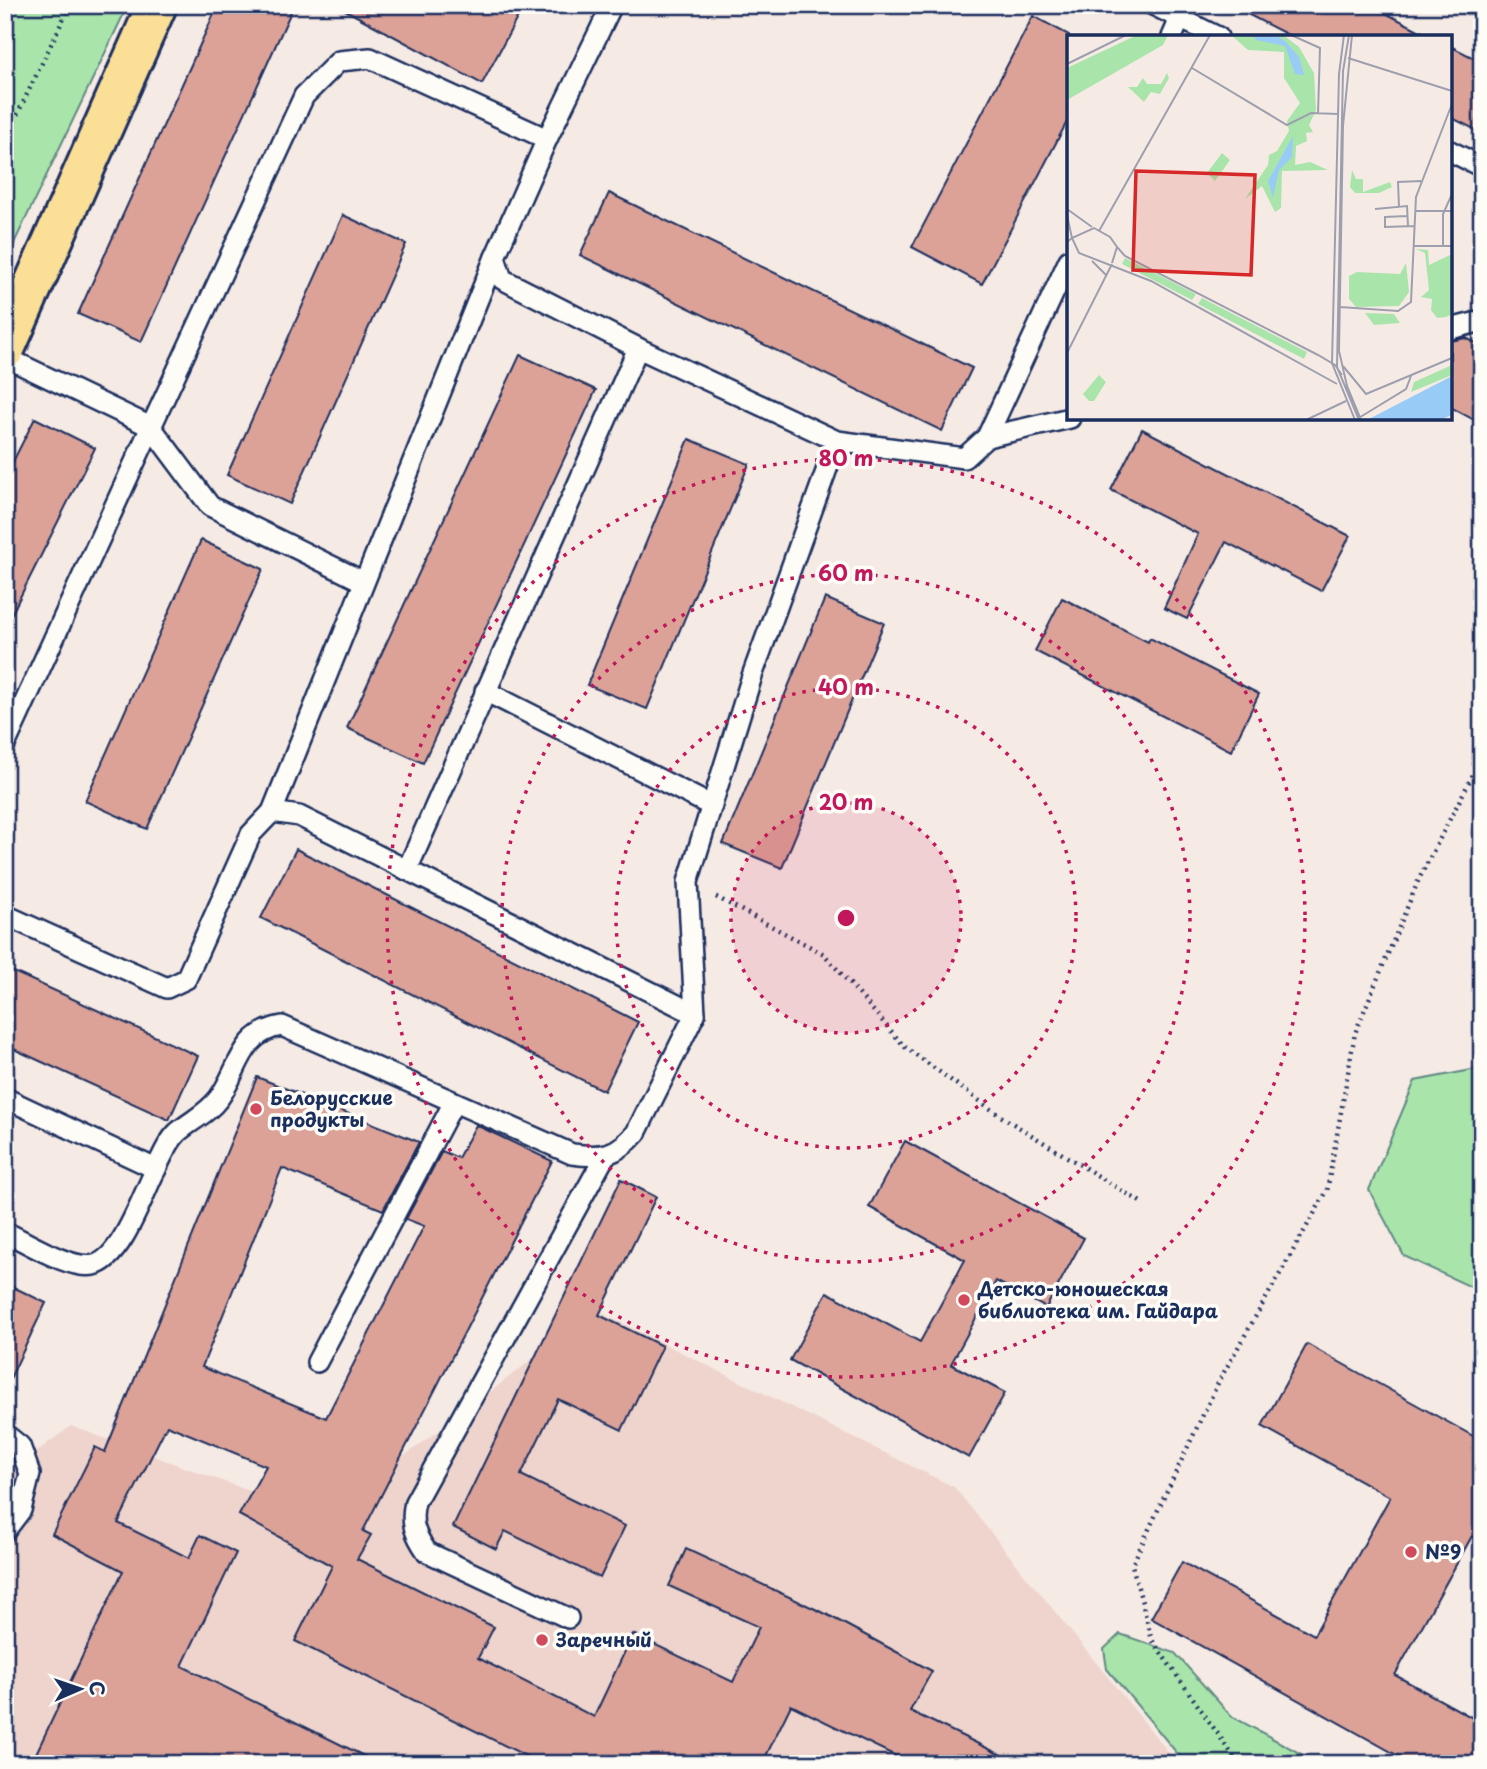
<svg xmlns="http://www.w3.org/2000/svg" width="1487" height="1769" viewBox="0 0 1487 1769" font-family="'Playpen Sans',sans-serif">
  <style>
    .built { fill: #eed4cd }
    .green { fill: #a9e5ab; stroke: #628a84; stroke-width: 2 }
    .building { fill: #dca298; stroke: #1b2f5e; stroke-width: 2 }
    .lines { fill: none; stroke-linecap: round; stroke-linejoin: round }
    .lane-casing { stroke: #1b2f5e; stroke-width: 24 }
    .primary-casing { stroke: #1b2f5e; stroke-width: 44 }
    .path { stroke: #1b2f5e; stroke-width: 4.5; stroke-dasharray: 2 5; stroke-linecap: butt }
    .lane { stroke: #fdfcf7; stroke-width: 19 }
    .primary { stroke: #fbdf96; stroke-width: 38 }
    .ring { fill: none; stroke: #c2185b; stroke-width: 3.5; stroke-dasharray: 3.5 7 }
    .poi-dot { fill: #d1495b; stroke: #fdfcf7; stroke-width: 2.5 }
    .labels { text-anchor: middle; stroke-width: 7; stroke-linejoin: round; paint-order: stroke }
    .poi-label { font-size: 19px; font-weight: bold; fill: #1b2f5e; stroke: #fdfcf7; text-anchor: start }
    .inset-road { fill: none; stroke: #9e9fae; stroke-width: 2 }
    .view { fill: #d62828; fill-opacity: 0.15; stroke: #d62828; stroke-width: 3.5 }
    .inset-edge { fill: none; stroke: #1b2f5e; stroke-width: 3.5 }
    .centre { fill: #c2185b; stroke: #fdfcf7; stroke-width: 3.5 }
    .ring-label { font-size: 21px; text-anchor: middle; font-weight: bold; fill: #c2185b; stroke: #fdfcf7; stroke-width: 7; stroke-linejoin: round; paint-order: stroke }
  </style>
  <rect width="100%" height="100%" fill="#f6eae4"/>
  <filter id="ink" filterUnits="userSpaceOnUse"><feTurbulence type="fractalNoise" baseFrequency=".0143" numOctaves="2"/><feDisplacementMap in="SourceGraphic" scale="14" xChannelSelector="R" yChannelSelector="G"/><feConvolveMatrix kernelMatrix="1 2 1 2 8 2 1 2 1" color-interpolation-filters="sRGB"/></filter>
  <g filter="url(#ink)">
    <path class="built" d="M 595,1310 L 954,1487 L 1178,1764 L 5,1764 L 5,1475 L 71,1426 L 321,1517 L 463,1413 Z"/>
    <g class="green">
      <path d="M 17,5 L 128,5 L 5,262 L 5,31 Z"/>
      <path d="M 1482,1068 L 1482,1292 L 1404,1256 L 1369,1190 L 1415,1081 Z"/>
      <path d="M 1120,1634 L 1175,1653 L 1231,1716 L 1305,1756 L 1314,1764 L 1186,1764 L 1107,1669 L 1104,1649 Z"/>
    </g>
    <g class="building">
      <path d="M 218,5 L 294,5 L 141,342 L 78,314 Z"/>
      <path d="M 336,5 L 524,5 L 482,84 Z"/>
      <path d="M 1230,5 L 1370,5 L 1432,37 L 1292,37 Z"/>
      <path d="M 1033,16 L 1069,35 L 1069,118 L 982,284 L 912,247 Z"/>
      <path d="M 1450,46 L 1482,62 L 1482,133 L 1450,117 Z"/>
      <path d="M 609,193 L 972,368 L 942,431 L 580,255 Z"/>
      <path d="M 343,215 L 406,244 L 290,504 L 227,475 Z"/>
      <path d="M 1466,338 L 1482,346 L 1482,424 L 1450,407 L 1450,341 Z"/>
      <path d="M 520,355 L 596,390 L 423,763 L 347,728 Z"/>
      <path d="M 35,418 L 95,448 L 5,627 L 5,477 Z"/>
      <path d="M 1142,429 L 1350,536 L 1321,591 L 1226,542 L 1187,619 L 1164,608 L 1198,534 L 1111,490 Z"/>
      <path d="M 689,439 L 749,464 L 647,709 L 587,685 Z"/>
      <path d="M 201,540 L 263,569 L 147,829 L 85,801 Z"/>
      <path d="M 825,598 L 884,623 L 782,868 L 723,844 Z"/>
      <path d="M 1062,598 L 1148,642 L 1150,638 L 1259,694 L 1231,751 L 1035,651 Z"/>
      <path d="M 296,849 L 638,1022 L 604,1091 L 261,918 Z"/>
      <path d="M 5,968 L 198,1056 L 169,1120 L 5,1045 Z"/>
      <path d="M 257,1077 L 419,1142 L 383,1210 L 282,1168 L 202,1367 L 326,1418 L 424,1226 L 406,1219 L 442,1151 L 458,1158 L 476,1125 L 552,1161 L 363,1531 L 371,1535 L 357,1559 L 494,1627 L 478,1658 L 594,1717 L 633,1634 L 733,1682 L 759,1627 L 669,1586 L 686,1549 L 826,1614 L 932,1671 L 910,1711 L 1020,1764 L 912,1764 L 791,1705 L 762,1764 L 542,1764 L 295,1641 L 332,1566 L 239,1515 L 266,1466 L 167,1425 L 118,1523 L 189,1558 L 200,1535 L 236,1553 L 182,1666 L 380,1764 L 31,1764 L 123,1571 L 52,1534 L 95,1447 L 105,1452 Z"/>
      <path d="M 905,1141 L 1084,1238 L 1046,1308 L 996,1281 L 951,1364 L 1005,1393 L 969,1458 L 790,1360 L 827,1292 L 920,1342 L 965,1260 L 869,1207 Z"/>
      <path d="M 621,1179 L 656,1197 L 599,1315 L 662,1346 L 622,1430 L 558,1399 L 521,1475 L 625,1526 L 600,1578 L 505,1531 L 496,1549 L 453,1527 Z"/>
      <path d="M 5,1283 L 46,1303 L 5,1389 Z"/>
      <path d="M 1307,1344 L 1482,1441 L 1482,1542 L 1472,1536 L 1395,1675 L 1482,1723 L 1482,1764 L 1413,1764 L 1151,1618 L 1182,1562 L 1314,1635 L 1390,1497 L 1262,1426 Z"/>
    </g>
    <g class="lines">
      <g class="lane-casing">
        <g id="lane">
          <path d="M 612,5 L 547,139 L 495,257 L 502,279 L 638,348 L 837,441 L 964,458 L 987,437 L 1069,260"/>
          <path d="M 1153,5 L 1218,37"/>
          <path d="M 1172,37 L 1186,5"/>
          <path d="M 1450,151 L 1482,167"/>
          <path d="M 1450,329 L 1482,321"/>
          <path d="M 638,348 L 407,870 L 695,1014"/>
          <path d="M 5,357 L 151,427 L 304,96 L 339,61 L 370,58 L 547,139"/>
          <path d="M 987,437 L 1070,418"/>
          <path d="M 485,691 L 712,806"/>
          <path d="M 5,745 L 151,427 L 210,506 L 364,582"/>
          <path d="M 272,812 L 495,257"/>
          <path d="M 5,915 L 167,988 L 186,979 L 251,834 L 272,812 L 299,816 L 407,870"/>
          <path d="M 5,1098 L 156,1169"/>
          <path d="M 5,1232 C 27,1242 70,1270 94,1265 C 121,1259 142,1197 154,1173 C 160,1161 168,1141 178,1132 C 192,1120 207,1114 219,1098 C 240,1069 240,1033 282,1026 L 572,1154 C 602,1158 616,1156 636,1133 L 695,1014 L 688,882 L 752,676 L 837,441"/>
          <path d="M 317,1362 L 454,1102"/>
          <path d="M 5,1434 L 20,1446 L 30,1474 L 21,1510 L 5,1531"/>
          <path d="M 568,1618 L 427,1552 C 415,1535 410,1523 415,1502 L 605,1156"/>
        </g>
      </g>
      <g class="primary-casing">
        <path id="primary" d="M 5,349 L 157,5"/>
      </g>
      <g class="path">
        <path d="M 5,140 L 70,5"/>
        <path d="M 716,897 L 824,954 L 905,1047 L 999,1115 L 1142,1203"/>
        <path d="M 1236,1764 L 1232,1754 L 1152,1640 L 1132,1565 L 1219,1381 L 1327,1191 L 1355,1033 L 1419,879 L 1482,757"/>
      </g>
      <use href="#lane" class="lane"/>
      <use href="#primary" class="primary"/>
    </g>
  </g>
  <circle cx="846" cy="918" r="115" fill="#c2185b" fill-opacity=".12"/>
  <g class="ring">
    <circle cx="846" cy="918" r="115"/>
    <circle cx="846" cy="918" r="230"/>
    <circle cx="846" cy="918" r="344"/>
    <circle cx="846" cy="918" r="459"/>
  </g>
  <g class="poi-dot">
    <circle cx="256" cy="1109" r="7"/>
    <circle cx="964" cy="1300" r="7"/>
    <circle cx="1411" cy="1552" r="7"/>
    <circle cx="542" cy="1640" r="7"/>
  </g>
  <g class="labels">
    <g class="poi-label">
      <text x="270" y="1105">Белорусские<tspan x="270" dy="22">продукты</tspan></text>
      <text x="978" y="1296">Детско-юношеская<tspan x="978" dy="22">библиотека им. Гайдара</tspan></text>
      <text x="1425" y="1559">№9</text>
      <text x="556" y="1647">Заречный</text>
    </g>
  </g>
  <g transform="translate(1067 35)">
    <rect width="385" height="385" fill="#f6eae4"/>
    <path d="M 70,0 L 101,0 L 96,10 L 0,65 L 0,33 ZM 164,0 L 216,0 L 232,12 L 247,38 L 249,75 L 242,90 L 246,97 L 239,98 L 240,106 L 229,111 L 228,130 L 243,127 L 261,135 L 215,136 L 214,173 L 208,177 L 195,151 L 178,164 L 201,130 L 202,120 L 210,116 L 222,96 L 220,86 L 233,68 L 217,43 L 217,17 L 181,15 ZM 100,38 L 102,43 L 93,59 L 84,57 L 77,67 L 61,52 L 70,52 L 76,43 L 80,49 L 94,49 ZM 155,118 L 163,125 L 148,146 L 140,138 ZM 285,135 L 289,144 L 296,144 L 296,157 L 323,147 L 325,152 L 312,158 L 288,158 L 283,152 ZM 349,214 L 361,215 L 362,230 L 385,219 L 385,279 L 379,282 L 370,283 L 364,275 L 365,264 L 354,262 L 362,255 L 358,218 ZM 58,223 L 129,259 L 125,265 L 55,229 ZM 339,228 L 342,257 L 332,271 L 289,272 L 282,264 L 282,241 L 290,237 L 333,239 ZM 135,263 L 240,317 L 237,324 L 131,269 ZM 298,278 L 327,279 L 333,288 L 307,290 ZM 385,330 L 385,340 L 344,357 L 347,347 ZM 32,340 L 39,347 L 27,366 L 22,366 L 16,359 Z" fill="#a9e5ab"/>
    <path d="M 185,0 L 208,0 L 218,6 L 232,22 L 237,40 L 228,39 L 218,11 L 189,5 ZM 226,101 L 225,122 L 212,135 L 206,163 L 201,146 ZM 385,341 L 385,380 L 373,385 L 300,385 Z" fill="#98cbf5"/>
    <path class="inset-road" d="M 224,0 L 253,13 L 251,79M 277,0 L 272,39 L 265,328 L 288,385M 282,0 L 276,36 L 270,332 L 292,385M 285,0 L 276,91 L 272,316 L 280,351 L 294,385M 281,23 L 385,56M 0,29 L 59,0M 125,33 L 220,90 L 244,78 L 271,79M 332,172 L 331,147 L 354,146M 0,174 L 25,192M 308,174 L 340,171 L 341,191M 348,176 L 385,176M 0,180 L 5,203 L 0,207M 340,181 L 318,182 L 318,192 L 347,191M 32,196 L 143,0M 347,211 L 385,211M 376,211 L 376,179 L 385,159M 50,212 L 58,221 L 251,320 L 268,330 L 275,340M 25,226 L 40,241M 45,228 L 50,212 L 43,202 L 27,193 L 5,203 L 12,218 L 84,246 L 270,349M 273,272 L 331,276 L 344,267 L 349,162 L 385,69M 0,318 L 45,229M 276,331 L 299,359 L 385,323M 290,384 L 339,354 L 344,341M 239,385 L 279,366"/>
    <path class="view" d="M 69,136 L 188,140 L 184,240 L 66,235 Z"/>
    <rect width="385" height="385" class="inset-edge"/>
  </g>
  <circle cx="846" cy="918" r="10" class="centre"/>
  <g class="ring-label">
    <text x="846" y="466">80 m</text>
    <text x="846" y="581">60 m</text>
    <text x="846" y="695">40 m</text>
    <text x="846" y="810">20 m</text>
  </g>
  <rect width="1487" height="1769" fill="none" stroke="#fdfcf7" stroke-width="28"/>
  <rect x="14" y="14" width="1459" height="1741" fill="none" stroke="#1b2f5e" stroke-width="2.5" filter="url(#ink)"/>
  <g transform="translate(80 1689) rotate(88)" stroke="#fdfcf7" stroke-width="5" paint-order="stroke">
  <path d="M0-5L12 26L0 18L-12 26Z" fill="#1b2f5e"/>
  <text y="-10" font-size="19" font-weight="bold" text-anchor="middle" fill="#1b2f5e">С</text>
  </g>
</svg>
